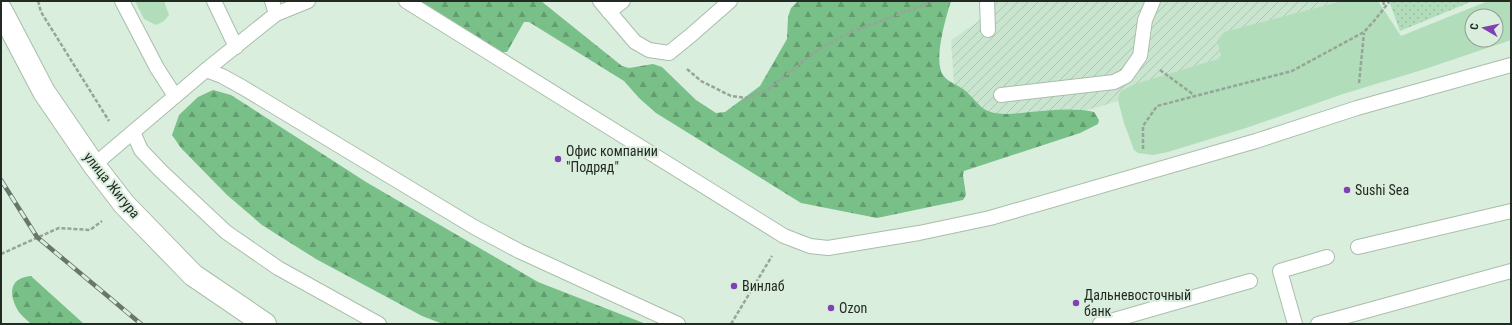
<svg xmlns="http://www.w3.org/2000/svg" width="1512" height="325" viewBox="0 0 1512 325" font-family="'Roboto Condensed',sans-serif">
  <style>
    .industrial { fill: url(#industrial-furrows) }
    .green { fill: #b2ddba; fill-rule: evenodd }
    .forest { fill: url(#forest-firs) }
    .park { fill: url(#park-dots) }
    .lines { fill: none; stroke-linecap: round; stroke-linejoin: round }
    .service-casing { stroke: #a9bdac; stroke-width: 16 }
    .secondary-casing { stroke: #a9bdac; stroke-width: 24 }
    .path { stroke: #96a598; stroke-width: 2.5; stroke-dasharray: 4 2; stroke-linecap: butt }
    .service { stroke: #fff; stroke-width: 14 }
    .secondary { stroke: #fff; stroke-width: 22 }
    .rail-casing { stroke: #6a766c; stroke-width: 4.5 }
    .rail { stroke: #daeedd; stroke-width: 3; stroke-dasharray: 9; stroke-linecap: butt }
    .poi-dot { fill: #8140b4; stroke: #daeedd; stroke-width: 1.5 }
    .labels { text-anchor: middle; stroke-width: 4; stroke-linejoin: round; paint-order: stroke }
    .poi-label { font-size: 14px; fill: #232a24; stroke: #daeedd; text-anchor: start }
    .street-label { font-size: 14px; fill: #232a24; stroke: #daeedd }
  </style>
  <defs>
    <pattern id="industrial-furrows" width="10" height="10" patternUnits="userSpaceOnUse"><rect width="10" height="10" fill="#cae5cf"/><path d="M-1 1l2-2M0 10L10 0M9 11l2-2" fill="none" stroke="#adc5b2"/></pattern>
    <pattern id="forest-firs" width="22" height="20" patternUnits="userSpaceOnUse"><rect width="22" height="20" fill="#78c088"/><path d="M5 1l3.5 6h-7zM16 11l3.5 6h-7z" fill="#629c6f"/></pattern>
    <pattern id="park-dots" width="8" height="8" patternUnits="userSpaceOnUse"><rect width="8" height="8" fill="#b2ddba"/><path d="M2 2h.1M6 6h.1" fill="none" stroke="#99bea0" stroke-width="1.8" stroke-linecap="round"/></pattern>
  </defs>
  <rect width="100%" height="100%" fill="#daeedd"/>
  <path class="industrial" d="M 994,1 L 1368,1 L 1234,68 L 1070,115 L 958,143 L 951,40 L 993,11 Z"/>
  <g class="green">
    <path d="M 135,1 L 164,1 L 169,15 L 164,21 L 156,25 L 144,19 Z"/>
    <path d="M 1342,1 L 1378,1 L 1401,36 L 1488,1 L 1511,1 L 1511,40 L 1422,70 L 1343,94 L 1249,127 L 1168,152 L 1153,155 L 1138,153 L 1134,150 L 1124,123 L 1119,104 L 1118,99 L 1120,92 L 1135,84 L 1218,59 L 1221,55 L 1217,41 L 1224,32 ZM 1472,16 L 1496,16 L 1496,40 L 1472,40 Z"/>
  </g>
  <g class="forest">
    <path d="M 419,1 L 541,1 L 622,66 L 629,68 L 653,64 L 662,67 L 696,100 L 716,113 L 725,112 L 760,86 L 787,39 L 788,17 L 791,8 L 798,1 L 951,1 C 946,17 933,61 943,75 C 948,82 956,84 963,89 C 972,95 978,107 988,111 C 998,115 1011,114 1021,113 C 1045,111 1071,107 1094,112 L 1099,120 L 1098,124 L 1080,133 L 964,171 L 963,175 L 966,195 L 963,200 L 877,218 L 801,203 L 656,113 L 639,98 L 624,81 L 529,22 L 524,22 L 507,52 L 500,52 Z"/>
    <path d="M 213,90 L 231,95 L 366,182 L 538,282 L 646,324 L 443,324 L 422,316 L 316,259 L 262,225 L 227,195 L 181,148 L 172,135 L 179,115 L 198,97 Z"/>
    <path d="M 32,276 L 32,277 L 84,324 L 31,324 C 26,319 19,314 16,307 C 8,290 12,277 32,276 Z"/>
  </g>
  <path class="park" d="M 1389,1 L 1473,1 L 1400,31 Z"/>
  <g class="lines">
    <g class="service-casing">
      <g id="service">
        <path d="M 122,1 L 157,68 L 175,96"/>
        <path d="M 214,1 L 236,47"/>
        <path d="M 272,1 L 276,14"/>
        <path d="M 406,1 L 784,236 L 810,246 L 828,248 L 919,233 L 990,218 L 1256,141 L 1357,108 L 1511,65"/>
        <path d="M 600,1 L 635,42 L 649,50 L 669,53 L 690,36 L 730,1"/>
        <path d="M 987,1 L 988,30"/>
        <path d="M 609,12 L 623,1"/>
        <path d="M 206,70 L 222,76 L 242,87 L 474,227 L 519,251 L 678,324"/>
        <path d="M 1001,95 L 1114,82 L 1126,76 L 1140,56 L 1145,20 L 1153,1"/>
        <path d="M 133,132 L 141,150 L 161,171 L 226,232 L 278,268 L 379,324"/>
        <path d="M 94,165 L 206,70 L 276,14 L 308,1"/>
        <path d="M 1358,247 L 1511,211"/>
        <path d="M 1100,324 L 1250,281"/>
        <path d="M 1295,324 L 1280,271 L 1327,257"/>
        <path d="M 1318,324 L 1511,271"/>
      </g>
    </g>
    <g class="secondary-casing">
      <path id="secondary" d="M 1,10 L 44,92 L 94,165 L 124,204 L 193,275 L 265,324"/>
    </g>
    <g class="path">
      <path d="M 38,1 L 41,12 L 109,121"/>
      <path d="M 1383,1 L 1385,8"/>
      <path d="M 687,69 L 701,81 L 731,96 L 746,98 L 766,91 L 816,51 L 851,32 L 934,1"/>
      <path d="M 1160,70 L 1194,95"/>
      <path d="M 1359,83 L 1364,33"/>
      <path d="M 1143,149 L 1143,126 L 1157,106 L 1292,71 L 1364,32 L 1374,21 L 1389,2"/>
      <path d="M 1,254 L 52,231 L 59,228 L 90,230 L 102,221"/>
      <path d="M 731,324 L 772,256"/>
    </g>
    <use href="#service" class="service"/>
    <use href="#secondary" class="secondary"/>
    <g class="rail-casing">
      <path id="rail" d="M 1,180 L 37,237 L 141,324"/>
    </g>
    <use href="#rail" class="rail"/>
  </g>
  <g class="poi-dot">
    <circle cx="558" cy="159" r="4"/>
    <circle cx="1347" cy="190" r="4"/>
    <circle cx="734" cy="286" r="4"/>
    <circle cx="1076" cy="303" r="4"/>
    <circle cx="831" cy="308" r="4"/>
  </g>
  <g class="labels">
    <g class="poi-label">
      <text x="566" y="156">Офис компании<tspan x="566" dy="16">"Подряд"</tspan></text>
      <text x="1355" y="195">Sushi Sea</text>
      <text x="742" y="291">Винлаб</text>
      <text x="1084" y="300">Дальневосточный<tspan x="1084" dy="16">банк</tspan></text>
      <text x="839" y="313">Ozon</text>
    </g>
    <g class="street-label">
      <text transform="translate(112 185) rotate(51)" y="5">улица Жигура</text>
    </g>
  </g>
  <rect width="1512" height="325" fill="none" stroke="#232a24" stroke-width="4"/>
  <g transform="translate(1484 28) rotate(279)"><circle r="19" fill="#daeedd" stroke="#91a093"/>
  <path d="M0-3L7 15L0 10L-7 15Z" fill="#8140b4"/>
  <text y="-6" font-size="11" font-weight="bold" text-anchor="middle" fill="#232a24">С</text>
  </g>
</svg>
